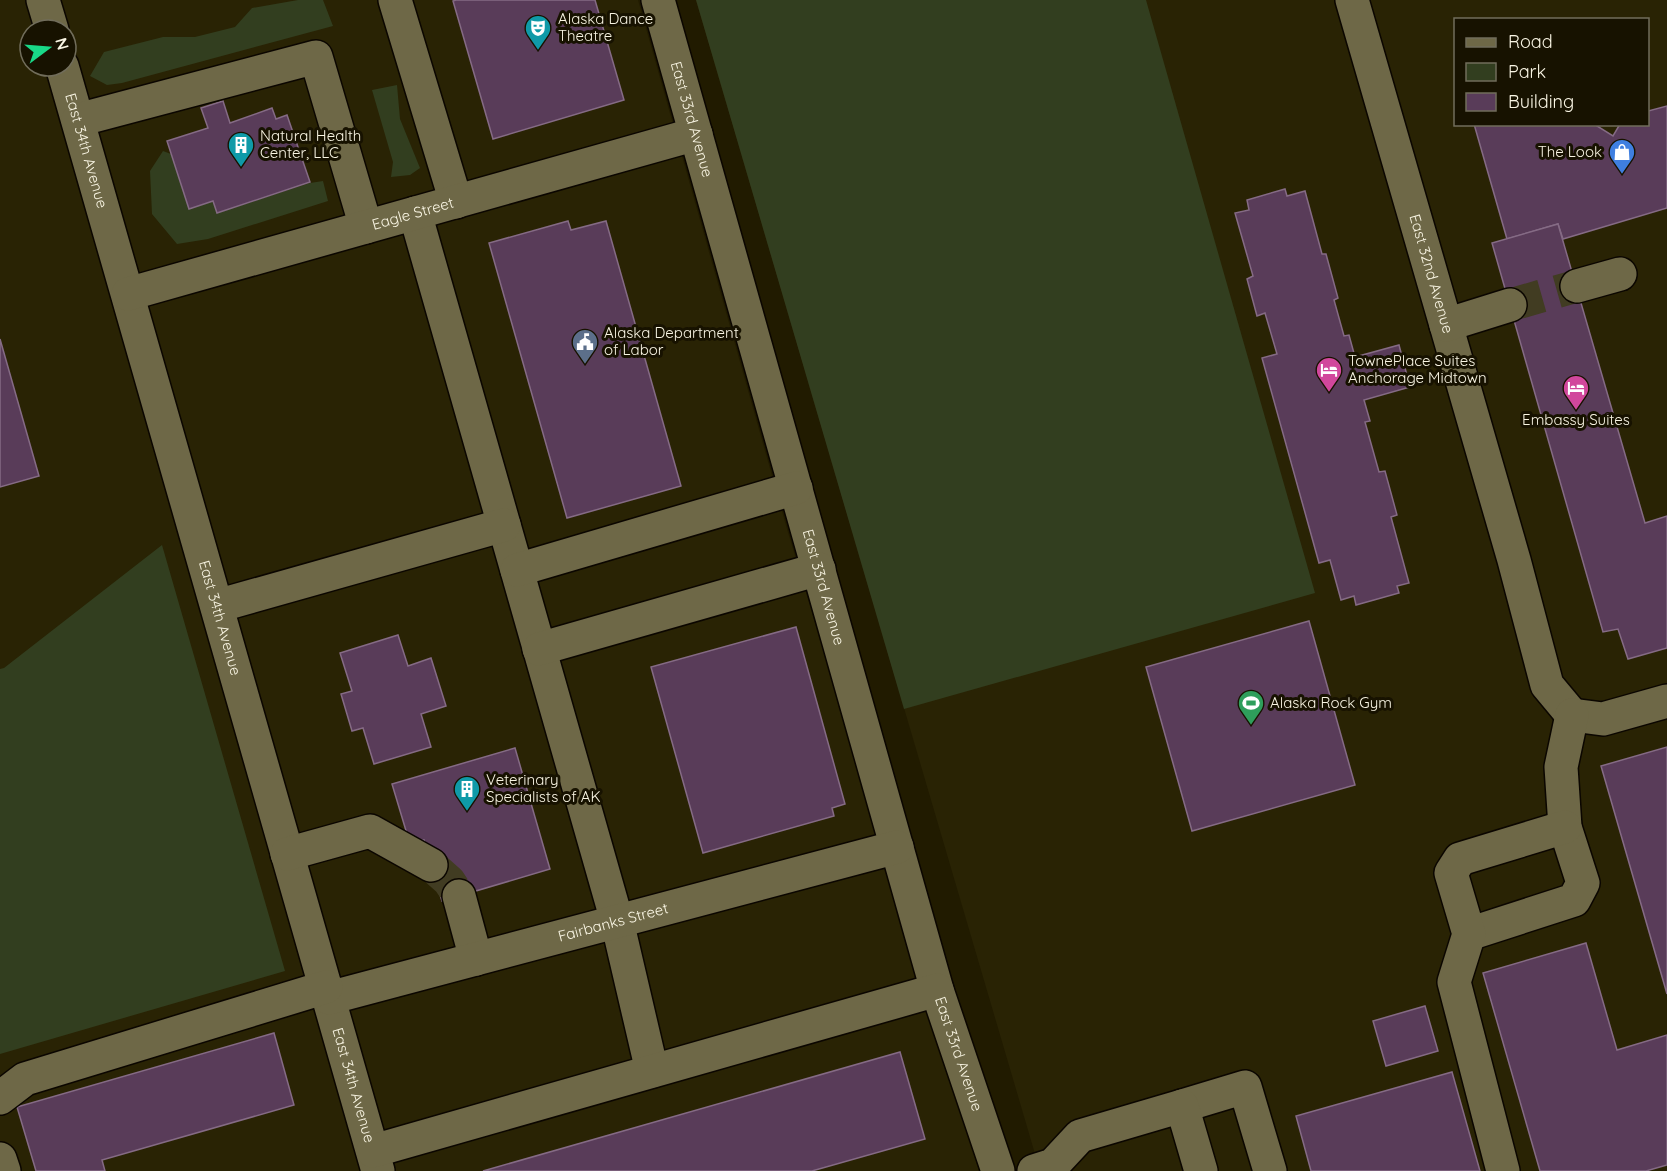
<svg xmlns="http://www.w3.org/2000/svg" width="1667" height="1171" viewBox="0 0 1667 1171" font-family="Quicksand,sans-serif">
  <style>
    .built { fill: #292304; fill-rule: evenodd }
    .green { fill: #323e1f }
    .building { fill: #593c59; stroke: #856b85; stroke-width: 1.5 }
    .lines { fill: none; stroke-linecap: round; stroke-linejoin: round }
    .minor-tunnel { stroke: #413c22; stroke-width: 33; stroke-dasharray: 33 16; stroke-linecap: butt }
    .minor-casing { stroke: #0b0600; stroke-width: 36 }
    .minor { stroke: #6e6847; stroke-width: 33 }
    .labels { text-anchor: middle; stroke-width: 6; stroke-linejoin: round; paint-order: stroke }
    .poi-label { font-size: 15px; fill: #f9f5e3; stroke: #171200; text-anchor: start }
    .street-label { font-size: 15px; fill: #f9f5e3; stroke: #171200 }
  </style>
  <rect width="100%" height="100%" fill="#211b00"/>
  <g class="built">
    <path d="M 0,0 L 638,0 L 787,529 L 979,1171 L 0,1171 ZM 30,30 L 66,30 L 66,66 L 30,66 Z"/>
    <path d="M 696,0 L 1667,0 L 1667,1171 L 1040,1171 ZM 1456,20 L 1648,20 L 1648,124 L 1456,124 Z"/>
  </g>
  <g class="green">
    <path d="M 298,0 L 323,0 L 333,26 L 122,83 L 107,85 L 90,76 L 104,52 L 163,37 L 195,37 L 235,27 L 252,8 Z"/>
    <path d="M 696,0 L 1146,0 L 1315,593 L 904,709 Z"/>
    <path d="M 397,85 L 400,119 L 420,168 L 410,175 L 391,177 L 393,162 L 372,90 Z"/>
    <path d="M 163,151 L 171,154 L 213,201 L 217,213 L 310,183 L 323,181 L 328,201 L 208,239 L 177,244 L 152,214 L 150,171 Z"/>
    <path d="M 162,545 L 285,971 L 0,1054 L 0,669 L 4,668 Z"/>
  </g>
  <g class="building">
    <path d="M 456,0 L 595,0 L 624,100 L 493,139 L 453,1 Z"/>
    <path d="M 223,101 L 230,123 L 272,108 L 276,119 L 287,115 L 310,182 L 217,213 L 213,201 L 189,209 L 167,141 L 208,128 L 201,108 Z"/>
    <path d="M 1667,106 L 1667,208 L 1563,239 L 1558,224 L 1507,239 L 1474,124 L 1594,124 L 1613,136 L 1620,124 L 1648,124 L 1648,111 Z"/>
    <path d="M 1285,189 L 1287,196 L 1305,191 L 1322,254 L 1326,254 L 1338,298 L 1334,300 L 1344,336 L 1349,335 L 1355,357 L 1399,345 L 1410,387 L 1364,400 L 1370,421 L 1365,422 L 1379,472 L 1385,471 L 1397,515 L 1391,517 L 1409,583 L 1397,586 L 1399,593 L 1356,605 L 1354,596 L 1341,600 L 1330,560 L 1319,563 L 1262,358 L 1277,354 L 1265,313 L 1257,316 L 1247,279 L 1253,276 L 1235,213 L 1249,210 L 1247,200 Z"/>
    <path d="M 568,221 L 571,230 L 606,221 L 681,486 L 567,518 L 489,243 Z"/>
    <path d="M 1558,224 L 1645,523 L 1667,516 L 1667,648 L 1628,659 L 1618,629 L 1603,632 L 1492,243 Z"/>
    <path d="M 0,339 L 39,476 L 0,487 Z"/>
    <path d="M 1309,621 L 1355,785 L 1192,831 L 1146,667 Z"/>
    <path d="M 796,627 L 845,804 L 832,808 L 834,816 L 703,853 L 651,667 Z"/>
    <path d="M 398,635 L 408,666 L 431,658 L 446,706 L 421,714 L 431,747 L 374,764 L 363,728 L 352,731 L 341,694 L 352,691 L 340,653 Z"/>
    <path d="M 1667,747 L 1667,994 L 1601,766 Z"/>
    <path d="M 515,748 L 550,869 L 442,901 L 424,840 L 410,844 L 392,784 Z"/>
    <path d="M 1586,943 L 1617,1050 L 1667,1035 L 1667,1165 L 1646,1171 L 1540,1171 L 1483,973 Z"/>
    <path d="M 1425,1006 L 1438,1051 L 1386,1066 L 1373,1021 Z"/>
    <path d="M 274,1033 L 294,1105 L 102,1160 L 105,1171 L 36,1171 L 17,1107 Z"/>
    <path d="M 900,1052 L 925,1139 L 812,1171 L 483,1171 Z"/>
    <path d="M 1452,1072 L 1480,1171 L 1311,1171 L 1296,1116 Z"/>
  </g>
  <g class="lines">
    <g class="minor-tunnel">
      <path d="M 1510,305 L 1577,286"/>
      <path d="M 431,865 L 449,881 L 459,896"/>
    </g>
    <g class="minor-casing">
      <g id="minor">
        <path d="M 43,0 L 52,30"/>
        <path d="M 395,0 L 456,202"/>
        <path id="s1" d="M 658,0 L 937,990 L 998,1171"/>
        <path id="s2" d="M 1352,0 L 1514,560 L 1547,685 L 1572,715"/>
        <path id="s3" d="M 62,66 L 378,1171"/>
        <path d="M 78,120 L 316,57 L 366,227"/>
        <path d="M 415,213 L 617,921 L 652,1071"/>
        <path d="M 1577,286 L 1620,274"/>
        <path id="s4" d="M 128,294 L 696,134"/>
        <path d="M 1446,325 L 1510,305"/>
        <path d="M 517,570 L 796,488"/>
        <path d="M 217,606 L 504,525"/>
        <path d="M 539,649 L 819,569"/>
        <path d="M 1572,715 L 1603,719 L 1667,701"/>
        <path d="M 287,854 L 370,831 L 431,865"/>
        <path d="M 459,896 L 476,959"/>
        <path d="M 1469,934 L 1574,900 L 1583,883 L 1565,827 L 1561,767 L 1572,715"/>
        <path id="s5" d="M 329,998 L 897,847"/>
        <path d="M 0,1098 L 25,1079 L 326,987"/>
        <path d="M 1182,1106 L 1245,1087 L 1270,1171"/>
        <path d="M 373,1151 L 937,990"/>
        <path d="M 0,1159 L 4,1171"/>
        <path d="M 1034,1171 L 1053,1165 L 1080,1136 L 1182,1106 L 1201,1171"/>
        <path d="M 1503,1171 L 1454,982 L 1469,934 L 1451,873 L 1460,859 L 1565,827"/>
      </g>
    </g>
    <use href="#minor" class="minor"/>
  </g>
  <defs>
    <g id="theatre-pin" transform="scale(1.35)"><path d="M0 17L-7.5 6A9.5 9.5 0 1 1 7.5 6Z" fill="#0f9aa8" stroke="#171200"/><path d="M-5-5.5Q0-4 5-5.5V0Q5 5 0 6Q-5 5-5 0ZM-3.3-2.5H-1v1.5H-3.3ZM1-2.5H3.3v1.5H1ZM-2.8 1Q0 5.5 2.8 1Z" fill="#fff"/></g>
    <g id="building-pin" transform="scale(1.35)"><path d="M0 17L-7.5 6A9.5 9.5 0 1 1 7.5 6Z" fill="#0f9aa8" stroke="#171200"/><path d="M-4-6H4V6H1V3H-1V6H-4ZM-2.5-4.3h1.7v1.8h-1.7ZM.8-4.3h1.7v1.8H.8ZM-2.5-1h1.7V.8h-1.7ZM.8-1h1.7V.8H.8Z" fill="#fff"/></g>
    <g id="shop-pin" transform="scale(1.35)"><path d="M0 17L-7.5 6A9.5 9.5 0 1 1 7.5 6Z" fill="#3f7fe0" stroke="#171200"/><path d="M-5-2.5h2.3a2.7 3.5 0 0 1 5.4 0H5L5.5 6h-11ZM-1.5-2.5h3a1.5 2.3 0 0 0-3 0Z" fill="#fff"/></g>
    <g id="civic-pin" transform="scale(1.35)"><path d="M0 17L-7.5 6A9.5 9.5 0 1 1 7.5 6Z" fill="#5c6f8a" stroke="#171200"/><path d="M-.6-6.5H3V-4.5H.6V-3L4-1V1h2V6H-6V1h2V-1L-.6-3ZM-1.2 2.5V6h2.4V2.5Z" fill="#fff"/></g>
    <g id="hotel-pin" transform="scale(1.35)"><path d="M0 17L-7.5 6A9.5 9.5 0 1 1 7.5 6Z" fill="#d1479c" stroke="#171200"/><path d="M-6-4.5h1.5V1H6V5H4.5V3h-9V5H-6ZM-4 0a1.8 1.8 0 1 1 3.6 0ZM.5 0V-2.5h3Q6-2.5 6 0Z" fill="#fff"/></g>
    <g id="stadium-pin" transform="scale(1.35)"><path d="M0 17L-7.5 6A9.5 9.5 0 1 1 7.5 6Z" fill="#2e9e5b" stroke="#171200"/><path d="M0-5a6.5 5 0 1 0 0 10a6.5 5 0 1 0 0-10ZM-3.5-1.8h7v3.6h-7Z" fill="#fff"/></g>
  </defs>
  <g fill-rule="evenodd">
    <use href="#theatre-pin" x="538" y="28"/>
    <use href="#building-pin" x="241" y="145"/>
    <use href="#shop-pin" x="1622" y="152"/>
    <use href="#civic-pin" x="585" y="342"/>
    <use href="#hotel-pin" x="1329" y="370"/>
    <use href="#hotel-pin" x="1576" y="388"/>
    <use href="#stadium-pin" x="1251" y="703"/>
    <use href="#building-pin" x="467" y="789"/>
  </g>
  <g class="labels">
    <g class="poi-label">
      <text x="558" y="24">Alaska Dance<tspan x="558" dy="17">Theatre</tspan></text>
      <text x="260" y="141">Natural Health<tspan x="260" dy="17">Center, LLC</tspan></text>
      <text x="1602" y="157" text-anchor="end">The Look</text>
      <text x="604" y="338">Alaska Department<tspan x="604" dy="17">of Labor</tspan></text>
      <text x="1348" y="366">TownePlace Suites<tspan x="1348" dy="17">Anchorage Midtown</tspan></text>
      <text x="1576" y="425" text-anchor="middle">Embassy Suites</text>
      <text x="1270" y="708">Alaska Rock Gym</text>
      <text x="486" y="785">Veterinary<tspan x="486" dy="17">Specialists of AK</tspan></text>
    </g>
    <g class="street-label">
      <text dy="5" stroke="none"><textPath href="#s1" startOffset="124">East 33rd Avenue</textPath></text>
      <text dy="5" stroke="none"><textPath href="#s3" startOffset="88">East 34th Avenue</textPath></text>
      <text dy="5" stroke="none"><textPath href="#s4" startOffset="296">Eagle Street</textPath></text>
      <text dy="5" stroke="none"><textPath href="#s2" startOffset="285">East 32nd Avenue</textPath></text>
      <text dy="5" stroke="none"><textPath href="#s1" startOffset="610">East 33rd Avenue</textPath></text>
      <text dy="5" stroke="none"><textPath href="#s3" startOffset="574">East 34th Avenue</textPath></text>
      <text dy="5" stroke="none"><textPath href="#s5" startOffset="294">Fairbanks Street</textPath></text>
      <text dy="5" stroke="none"><textPath href="#s1" startOffset="1096">East 33rd Avenue</textPath></text>
      <text dy="5" stroke="none"><textPath href="#s3" startOffset="1060">East 34th Avenue</textPath></text>
    </g>
  </g>
  <rect x="1454" y="18" width="195" height="108" fill="#171200" stroke="#716d5b" stroke-width="1.5"/>
  <rect x="1466" y="38" width="30" height="9" fill="#6e6847" stroke="#716d5b" stroke-width="1.5"/>
  <text x="1508" y="48" font-size="18" fill="#f9f5e3">Road</text>
  <rect x="1466" y="63" width="30" height="18" fill="#323e1f" stroke="#716d5b" stroke-width="1.5"/>
  <text x="1508" y="78" font-size="18" fill="#f9f5e3">Park</text>
  <rect x="1466" y="93" width="30" height="18" fill="#593c59" stroke="#716d5b" stroke-width="1.5"/>
  <text x="1508" y="108" font-size="18" fill="#f9f5e3">Building</text>
  <g transform="translate(48 48) rotate(74)"><circle r="28" fill="#171200" stroke="#716d5b" stroke-width="1.5"/>
  <path d="M0-4.5L10 22L0 15L-10 22Z" fill="#19d988"/>
  <text y="-9" font-size="16" font-weight="bold" text-anchor="middle" fill="#f9f5e3">N</text>
  </g>
</svg>
